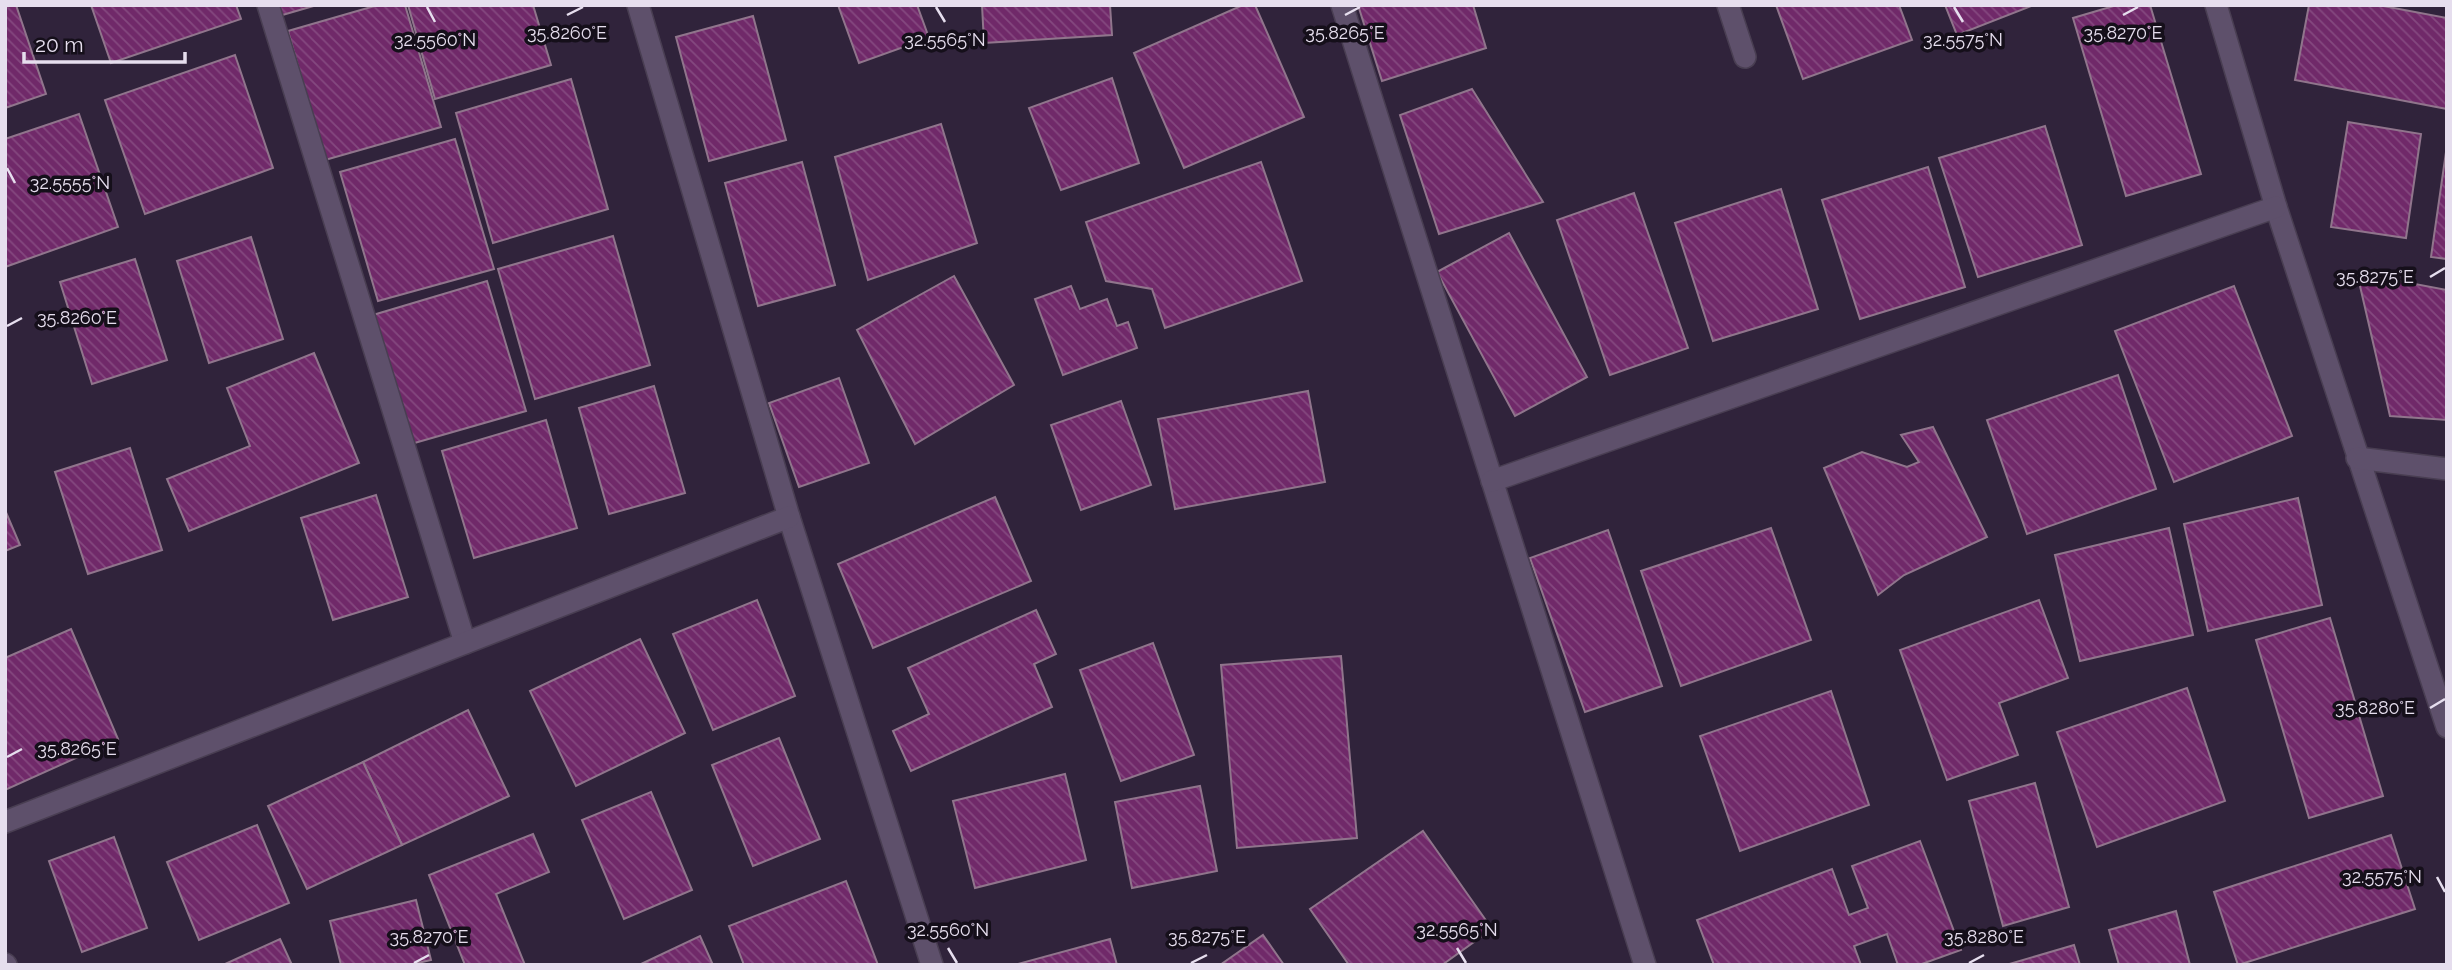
<svg xmlns="http://www.w3.org/2000/svg" width="2452" height="970" viewBox="0 0 2452 970" font-family="Raleway,sans-serif">
  <style>
    .building { fill: url(#building-back-hatch); stroke: #90758c; stroke-width: 2 }
    .lines { fill: none; stroke-linecap: round; stroke-linejoin: round }
    .minor-casing { stroke: #493e52; stroke-width: 24 }
    .minor { stroke: #5e506b; stroke-width: 21 }
    .ticks { fill: none; stroke: #e6deee; stroke-width: 2.5 }
    .ticks-label { font-size: 18px; text-anchor: middle; fill: #e6deee; stroke: #150f1a; stroke-width: 7; stroke-linejoin: round; paint-order: stroke }
  </style>
  <defs>
    <pattern id="building-back-hatch" width="6" height="6" patternUnits="userSpaceOnUse" patternTransform="scale(1.75)"><rect width="6" height="6" fill="#702969"/><path d="M-1 5l2 2M0 0l6 6M5-1l2 2" fill="none" stroke="#84487f"/></pattern>
  </defs>
  <rect width="100%" height="100%" fill="#30233b"/>
  <g class="building">
    <path d="M 5,5 L 16,5 L 46,94 L 5,108 Z"/>
    <path d="M 91,5 L 236,5 L 241,19 L 111,63 Z"/>
    <path d="M 276,5 L 317,5 L 279,16 Z"/>
    <path d="M 378,5 L 405,5 L 441,127 L 325,160 L 288,31 Z"/>
    <path d="M 408,5 L 533,5 L 551,65 L 435,99 Z"/>
    <path d="M 838,5 L 917,5 L 929,38 L 859,63 Z"/>
    <path d="M 982,5 L 1110,5 L 1112,35 L 984,43 Z"/>
    <path d="M 1243,5 L 1255,5 L 1304,117 L 1184,168 L 1134,53 Z"/>
    <path d="M 1358,5 L 1473,5 L 1486,48 L 1382,81 Z"/>
    <path d="M 1776,5 L 1899,5 L 1912,40 L 1803,79 Z"/>
    <path d="M 1945,5 L 2034,5 L 1957,35 Z"/>
    <path d="M 2117,5 L 2150,5 L 2201,174 L 2126,196 L 2073,18 Z"/>
    <path d="M 2309,5 L 2378,5 L 2447,18 L 2447,109 L 2295,80 Z"/>
    <path d="M 753,16 L 786,140 L 709,161 L 676,37 Z"/>
    <path d="M 235,55 L 273,168 L 145,214 L 105,100 Z"/>
    <path d="M 1112,78 L 1139,163 L 1061,190 L 1029,108 Z"/>
    <path d="M 571,79 L 608,209 L 493,243 L 456,113 Z"/>
    <path d="M 1472,89 L 1543,202 L 1439,234 L 1400,115 Z"/>
    <path d="M 79,114 L 118,227 L 5,267 L 5,139 Z"/>
    <path d="M 2348,122 L 2421,134 L 2406,238 L 2331,227 Z"/>
    <path d="M 941,124 L 977,243 L 868,280 L 835,157 Z"/>
    <path d="M 2045,126 L 2082,245 L 1978,277 L 1939,158 Z"/>
    <path d="M 455,139 L 494,269 L 378,301 L 340,172 Z"/>
    <path d="M 2446,152 L 2447,152 L 2447,259 L 2431,257 Z"/>
    <path d="M 802,162 L 835,285 L 758,306 L 725,183 Z"/>
    <path d="M 1261,162 L 1302,281 L 1165,328 L 1152,289 L 1106,281 L 1086,222 Z"/>
    <path d="M 1928,167 L 1965,287 L 1860,319 L 1822,200 Z"/>
    <path d="M 1781,189 L 1818,309 L 1713,341 L 1675,223 Z"/>
    <path d="M 1634,193 L 1688,348 L 1610,375 L 1557,220 Z"/>
    <path d="M 1509,233 L 1587,377 L 1515,416 L 1437,272 Z"/>
    <path d="M 613,236 L 650,365 L 535,399 L 498,269 Z"/>
    <path d="M 251,237 L 283,339 L 209,363 L 177,261 Z"/>
    <path d="M 135,259 L 167,360 L 92,384 L 60,282 Z"/>
    <path d="M 2357,273 L 2447,290 L 2447,420 L 2390,416 Z"/>
    <path d="M 954,276 L 1014,385 L 915,444 L 857,330 Z"/>
    <path d="M 487,281 L 526,411 L 411,444 L 373,315 Z"/>
    <path d="M 1071,286 L 1080,309 L 1107,299 L 1117,326 L 1128,322 L 1137,348 L 1063,375 L 1035,299 Z"/>
    <path d="M 2234,286 L 2292,436 L 2174,482 L 2115,331 Z"/>
    <path d="M 314,353 L 359,463 L 189,531 L 167,479 L 250,446 L 227,388 Z"/>
    <path d="M 2118,375 L 2156,489 L 2027,534 L 1987,420 Z"/>
    <path d="M 839,378 L 869,463 L 799,487 L 769,403 Z"/>
    <path d="M 654,386 L 685,493 L 609,514 L 579,408 Z"/>
    <path d="M 1308,391 L 1325,482 L 1175,509 L 1158,419 Z"/>
    <path d="M 1121,401 L 1151,485 L 1081,510 L 1051,425 Z"/>
    <path d="M 546,420 L 577,528 L 474,558 L 442,451 Z"/>
    <path d="M 1933,427 L 1987,537 L 1904,575 L 1878,595 L 1824,468 L 1862,452 L 1907,467 L 1919,462 L 1901,435 Z"/>
    <path d="M 130,448 L 162,550 L 88,574 L 55,472 Z"/>
    <path d="M 376,495 L 408,597 L 333,620 L 301,518 Z"/>
    <path d="M 995,497 L 1031,581 L 873,648 L 838,564 Z"/>
    <path d="M 2298,498 L 2322,605 L 2208,631 L 2184,524 Z"/>
    <path d="M 5,510 L 20,545 L 5,551 Z"/>
    <path d="M 1771,528 L 1811,640 L 1681,686 L 1641,571 Z"/>
    <path d="M 2169,528 L 2193,635 L 2080,661 L 2055,555 Z"/>
    <path d="M 1608,530 L 1662,686 L 1585,712 L 1530,558 Z"/>
    <path d="M 757,600 L 795,696 L 713,730 L 673,634 Z"/>
    <path d="M 2039,600 L 2068,678 L 1999,703 L 2018,755 L 1947,780 L 1900,650 Z"/>
    <path d="M 1036,610 L 1056,654 L 1034,664 L 1052,707 L 911,771 L 893,731 L 929,714 L 908,668 Z"/>
    <path d="M 2330,618 L 2383,796 L 2309,818 L 2256,640 Z"/>
    <path d="M 71,629 L 118,739 L 5,790 L 5,658 Z"/>
    <path d="M 640,639 L 685,733 L 576,786 L 530,691 Z"/>
    <path d="M 1153,643 L 1194,755 L 1121,781 L 1080,670 Z"/>
    <path d="M 1341,656 L 1357,838 L 1237,848 L 1221,665 Z"/>
    <path d="M 2187,688 L 2225,801 L 2097,847 L 2057,732 Z"/>
    <path d="M 1831,691 L 1869,805 L 1740,851 L 1700,736 Z"/>
    <path d="M 468,710 L 509,796 L 402,845 L 363,762 Z"/>
    <path d="M 779,738 L 820,839 L 753,866 L 712,765 Z"/>
    <path d="M 363,762 L 402,845 L 307,889 L 268,806 Z"/>
    <path d="M 1065,774 L 1086,860 L 975,888 L 953,801 Z"/>
    <path d="M 2035,783 L 2069,907 L 2003,926 L 1969,801 Z"/>
    <path d="M 1200,786 L 1217,871 L 1132,888 L 1115,802 Z"/>
    <path d="M 651,792 L 692,890 L 624,919 L 582,820 Z"/>
    <path d="M 257,825 L 289,903 L 199,940 L 167,862 Z"/>
    <path d="M 1423,831 L 1492,929 L 1442,965 L 1349,965 L 1310,909 Z"/>
    <path d="M 533,834 L 549,872 L 496,894 L 525,965 L 465,965 L 429,875 Z"/>
    <path d="M 2391,835 L 2415,909 L 2238,965 L 2214,892 Z"/>
    <path d="M 114,837 L 147,928 L 82,952 L 49,861 Z"/>
    <path d="M 1920,841 L 1961,950 L 1919,965 L 1898,965 L 1887,934 L 1854,946 L 1861,965 L 1714,965 L 1697,920 L 1832,869 L 1849,915 L 1868,908 L 1852,866 Z"/>
    <path d="M 846,881 L 878,965 L 744,965 L 729,926 Z"/>
    <path d="M 416,900 L 431,960 L 409,965 L 341,965 L 330,921 Z"/>
    <path d="M 2176,911 L 2190,965 L 2119,965 L 2109,930 Z"/>
    <path d="M 1263,935 L 1284,965 L 1220,965 Z"/>
    <path d="M 700,936 L 713,965 L 639,965 Z"/>
    <path d="M 280,939 L 292,965 L 223,965 Z"/>
    <path d="M 1110,939 L 1117,965 L 1014,965 Z"/>
    <path d="M 2074,945 L 2080,965 L 2006,965 Z"/>
  </g>
  <g class="lines">
    <g class="minor-casing">
      <g id="minor">
        <path d="M 268,5 L 465,643"/>
        <path d="M 638,5 L 789,517 L 932,965"/>
        <path d="M 1342,5 L 1645,965"/>
        <path d="M 1728,5 L 1745,57"/>
        <path d="M 2216,5 L 2276,207 L 2447,727"/>
        <path d="M 2357,458 L 2447,469"/>
        <path d="M 1492,481 L 2276,207"/>
        <path d="M 5,822 L 789,517"/>
        <path d="M 5,964 L 6,965"/>
      </g>
    </g>
    <use href="#minor" class="minor"/>
  </g>
  <path class="ticks" d="M 427,7 L 435,22M 936,7 L 945,22M 1954,7 L 1963,22M 567,15 L 583,7M 1345,15 L 1360,7M 2123,15 L 2138,7M 7,168 L 15,183M 2430,277 L 2445,268M 7,326 L 22,318M 2430,708 L 2445,699M 7,757 L 22,749M 2437,877 L 2445,892M 948,948 L 957,963M 1457,948 L 1466,963M 414,963 L 429,955M 1191,963 L 1207,955M 1969,963 L 1984,955"/>
  <g class="ticks-label">
    <text x="1345" y="39">35.8265°E</text>
    <text x="567" y="39">35.8260°E</text>
    <text x="2123" y="39">35.8270°E</text>
    <text x="435" y="46">32.5560°N</text>
    <text x="945" y="46">32.5565°N</text>
    <text x="1963" y="46">32.5575°N</text>
    <text x="70" y="189">32.5555°N</text>
    <text x="2375" y="283">35.8275°E</text>
    <text x="77" y="324">35.8260°E</text>
    <text x="2375" y="714">35.8280°E</text>
    <text x="77" y="755">35.8265°E</text>
    <text x="2382" y="883">32.5575°N</text>
    <text x="948" y="936">32.5560°N</text>
    <text x="1457" y="936">32.5565°N</text>
    <text x="429" y="943">35.8270°E</text>
    <text x="1207" y="943">35.8275°E</text>
    <text x="1984" y="943">35.8280°E</text>
  </g>
  <rect width="2452" height="970" fill="none" stroke="#e6deee" stroke-width="14"/>
  <path d="M24 52v10h161v-10" fill="none" stroke="#e6deee" stroke-width="3.5"/>
  <text x="35" y="52" font-size="21" fill="#e6deee" stroke="#150f1a" stroke-width="5" paint-order="stroke">20 m</text>
</svg>
